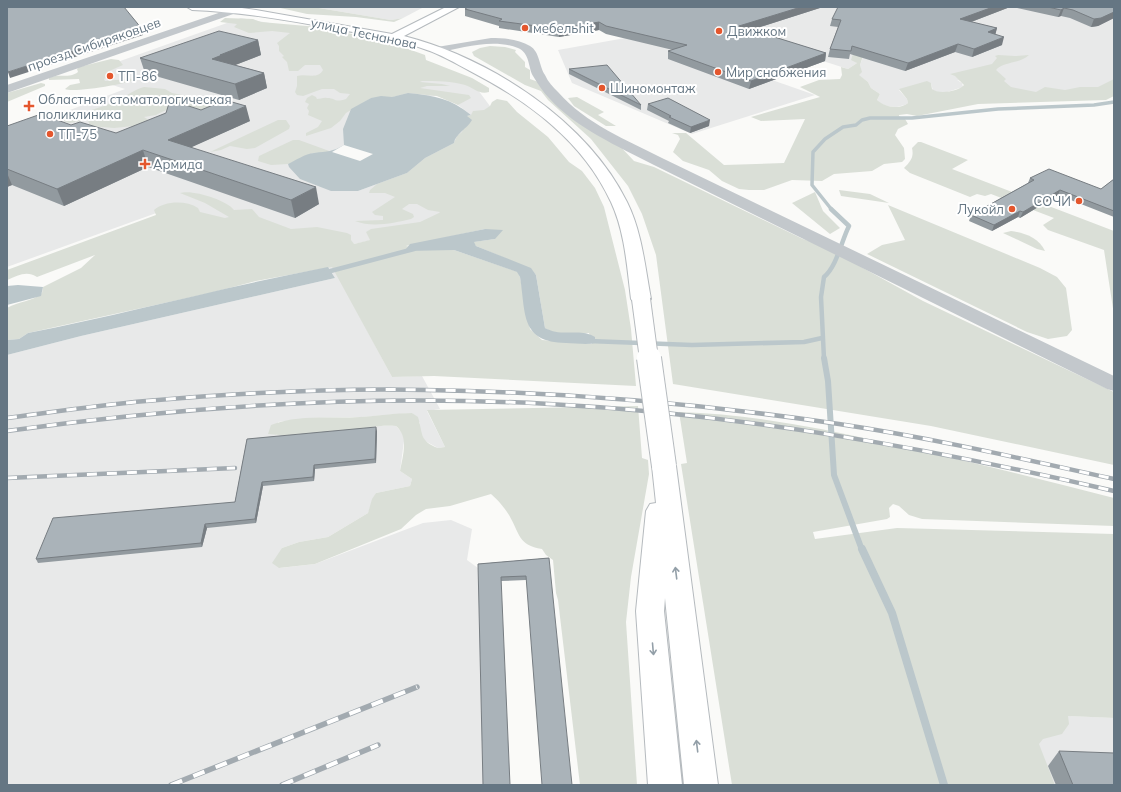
<svg xmlns="http://www.w3.org/2000/svg" width="1121" height="792" viewBox="0 0 1121 792" font-family="Mulish,sans-serif">
  <style>
    .built { fill: #e8e9e9; fill-rule: evenodd }
    .green { fill: #dadfd7; fill-rule: evenodd }
    .water { fill: #bbc7cb }
    .pier { fill: #fafaf8 }
    .lines { fill: none; stroke-linecap: round; stroke-linejoin: round }
    .stream-far3 { stroke: #bbc7cb; stroke-width: 3.5 }
    .stream-far2 { stroke: #bbc7cb; stroke-width: 4.5 }
    .stream-far1 { stroke: #bbc7cb; stroke-width: 6 }
    .stream { stroke: #bbc7cb; stroke-width: 8 }
    .major-casing { stroke: #b5babe; stroke-width: 2 }
    .minor { fill: #c3c8cc; fill-rule: evenodd }
    .major { fill: #fff; fill-rule: evenodd }
    .rail-far1-casing { stroke: #a2aab0; stroke-width: 4.5 }
    .rail-casing { stroke: #a2aab0; stroke-width: 5.5 }
    .rail-far1 { stroke: #fff; stroke-width: 3; stroke-dasharray: 10; stroke-linecap: butt }
    .rail { stroke: #fff; stroke-width: 4; stroke-dasharray: 12; stroke-linecap: butt }
    .major-bridge-far1-casing { stroke: #b5babe; stroke-width: 20; stroke-linecap: butt }
    .major-bridge-casing { stroke: #b5babe; stroke-width: 26; stroke-linecap: butt }
    .major-bridge-far1 { stroke: #fff; stroke-width: 18 }
    .major-bridge { stroke: #fff; stroke-width: 24 }
    .wall { fill: #929a9f }
    .shaded-wall { fill: #777d82 }
    .building { fill: #aab3b9; stroke: #777d82 }
    .oneway { stroke: #939fa8 }
    .poi-dot { fill: #e4572e; stroke: #fff; stroke-width: 1.5 }
    .labels { text-anchor: middle; stroke-width: 4; stroke-linejoin: round; paint-order: stroke }
    .far-poi-label { font-size: 13px; fill: #657683; stroke: #fff; text-anchor: start }
    .far-street-label { font-size: 13px; fill: #657683; stroke: #fff }
  </style>
  <rect width="100%" height="100%" fill="#fafaf8"/>
  <g class="built">
    <path d="M 313,7 L 424,7 L 403,18 L 391,20 Z"/>
    <path d="M 601,7 L 1114,7 L 1114,82 L 1100,88 L 1030,96 L 957,80 L 962,83 L 963,87 L 944,93 L 933,91 L 931,83 L 899,90 L 907,99 L 908,103 L 905,105 L 896,107 L 887,106 L 878,102 L 877,100 L 880,94 L 871,88 L 868,82 L 858,75 L 861,72 L 860,65 L 863,57 L 853,53 L 852,57 L 857,63 L 848,69 L 779,47 Z"/>
    <path d="M 241,18 L 362,40 L 475,86 L 510,133 L 499,212 L 345,246 L 173,207 L 7,267 L 7,134 L 125,89 L 81,75 ZM 385,96 L 437,96 L 454,102 L 471,115 L 407,173 L 358,191 L 331,191 L 332,152 L 344,145 Z"/>
    <path d="M 631,37 L 703,56 L 815,95 L 692,134 L 572,83 L 558,50 Z"/>
    <path d="M 328,267 L 333,267 L 392,377 L 422,376 L 440,409 L 427,411 L 445,447 L 438,448 L 425,441 L 419,429 L 420,423 L 412,413 L 361,417 L 311,418 L 278,422 L 276,435 L 347,432 L 367,426 L 396,426 L 404,435 L 404,441 L 400,471 L 412,479 L 410,486 L 376,493 L 368,513 L 328,537 L 299,542 L 282,548 L 280,568 L 315,564 L 423,523 L 451,520 L 472,529 L 467,560 L 478,568 L 483,785 L 7,785 L 7,355 L 81,336 L 335,278 Z"/>
    <path d="M 1025,714 L 1114,718 L 1114,785 L 1055,785 Z"/>
  </g>
  <g class="green">
    <path d="M 276,7 L 313,7 L 391,20 L 403,18 L 394,22 L 356,17 L 307,14 Z"/>
    <path d="M 225,18 L 253,19 L 261,22 L 318,27 L 386,41 L 425,55 L 426,60 L 472,78 L 489,88 L 489,92 C 479,95 474,88 465,85 C 452,81 436,81 422,81 L 420,82 L 442,84 L 450,86 L 427,86 L 420,88 L 469,95 L 471,98 L 458,105 L 437,96 L 408,93 L 393,97 L 371,98 L 346,113 L 340,121 L 331,128 L 306,136 L 306,133 L 318,127 L 322,121 L 308,115 L 309,111 L 307,108 L 309,104 L 305,102 L 307,98 L 312,95 L 316,97 L 317,99 C 320,99 324,97 327,98 C 336,98 334,103 346,99 L 350,94 L 340,93 L 334,89 L 322,89 L 303,96 L 297,95 L 295,92 L 297,86 L 297,76 C 306,73 318,80 323,70 L 320,65 L 305,65 L 298,71 L 289,71 L 287,62 L 282,57 L 284,56 L 279,51 L 279,46 L 277,43 L 290,33 L 272,31 L 249,33 L 234,27 L 237,24 L 220,22 Z"/>
    <path d="M 490,46 L 505,47 L 516,50 L 515,52 L 525,62 L 525,67 L 530,70 L 530,79 L 541,83 L 617,143 L 634,161 L 654,167 L 803,239 L 823,246 L 923,301 L 1114,392 L 1114,465 L 931,426 L 673,384 L 656,255 L 642,214 L 628,186 L 591,139 L 548,100 L 541,91 L 525,85 L 474,56 L 472,52 L 480,48 Z"/>
    <path d="M 853,53 L 863,56 L 860,65 L 862,72 L 859,75 L 868,82 L 871,88 L 880,94 L 877,100 C 884,107 900,110 908,103 L 907,99 L 899,89 L 927,81 L 931,83 L 932,89 C 939,95 959,91 964,85 L 955,76 L 950,74 L 992,64 L 997,58 L 995,56 L 998,55 L 1015,56 L 1029,55 C 1020,64 1003,61 996,70 L 1006,79 L 1004,81 L 1011,87 L 1036,92 L 1045,87 L 1065,90 L 1080,87 L 1098,87 L 1114,79 L 1114,96 L 1106,100 L 978,104 L 917,116 L 907,114 L 899,115 L 899,116 L 905,119 L 908,124 L 898,129 L 895,135 L 904,148 L 905,159 L 902,162 L 884,164 L 872,171 L 834,174 L 822,181 L 792,180 L 764,190 L 749,190 L 739,189 L 722,181 L 709,170 L 683,161 L 673,152 L 680,139 L 678,135 L 672,133 L 686,133 L 724,165 L 784,163 L 805,119 L 761,121 L 751,117 L 820,97 L 800,87 L 819,80 L 840,79 L 842,75 L 841,67 L 848,69 L 857,63 L 851,60 Z"/>
    <path d="M 111,59 L 119,60 L 123,65 L 107,72 L 110,75 L 104,79 L 105,81 L 138,78 C 130,84 73,93 65,89 L 70,85 L 80,83 L 79,79 L 49,80 L 49,78 C 59,73 69,79 78,72 L 77,69 L 79,67 Z"/>
    <path d="M 41,83 L 45,84 L 45,86 L 7,102 L 7,93 Z"/>
    <path d="M 144,87 L 165,89 L 172,93 L 202,99 L 218,104 L 221,112 L 170,108 L 156,115 L 144,117 L 154,123 L 135,129 L 134,126 L 114,128 L 90,126 L 88,120 L 69,123 L 63,121 L 65,118 C 82,113 100,108 116,101 C 127,96 133,90 144,87 Z"/>
    <path d="M 577,97 L 604,112 L 598,115 L 616,126 L 606,126 L 574,106 L 568,98 Z"/>
    <path d="M 497,99 L 507,101 L 517,112 L 548,137 L 569,162 L 582,171 L 595,188 L 604,207 L 625,290 L 631,329 L 636,386 L 434,376 L 392,377 L 332,267 L 256,281 L 210,293 L 28,333 L 19,339 L 7,340 L 7,308 C 19,301 32,302 42,293 L 43,287 L 81,268 L 95,255 L 37,277 C 26,270 18,276 7,280 L 7,270 L 156,215 L 154,210 C 164,201 186,200 198,208 L 200,212 L 225,218 L 229,217 L 205,203 L 180,193 C 192,189 227,200 234,210 L 252,209 L 259,217 L 291,229 L 317,227 L 347,233 L 351,235 L 351,240 L 354,244 L 370,240 L 366,232 L 371,229 L 420,222 L 439,213 L 440,212 L 428,210 L 417,204 L 409,204 L 402,209 L 413,214 L 414,217 L 411,219 C 394,223 372,228 355,221 L 383,220 L 383,216 L 375,215 L 372,212 L 395,197 L 385,193 L 369,193 L 370,190 L 377,184 L 407,173 L 425,158 L 454,143 L 457,136 L 462,132 L 467,116 L 471,115 L 473,111 L 484,110 L 490,106 L 492,102 ZM 485,229 L 495,239 L 473,242 L 476,246 L 531,269 L 536,275 L 545,328 L 554,333 L 589,333 L 592,344 L 542,340 L 530,329 L 520,277 L 518,272 L 454,250 L 425,250 L 406,246 Z"/>
    <path d="M 278,120 L 286,120 L 290,126 L 289,129 L 255,148 L 247,149 L 230,146 L 221,150 L 210,152 Z"/>
    <path d="M 293,140 L 299,140 L 332,152 L 313,153 L 288,164 L 271,165 L 258,161 L 259,156 Z"/>
    <path d="M 918,142 L 921,142 L 968,160 L 952,169 L 1114,231 L 1114,315 L 1104,250 L 1048,230 L 1043,225 L 1054,218 L 991,194 L 985,196 L 977,194 L 970,197 L 910,173 L 904,168 C 911,161 914,157 912,148 Z"/>
    <path d="M 839,190 L 870,194 L 889,203 L 841,196 Z"/>
    <path d="M 815,192 L 823,211 L 840,228 L 830,234 L 792,203 Z"/>
    <path d="M 888,205 L 1040,268 L 1057,277 L 1066,288 L 1072,330 L 1067,336 L 1048,339 L 1027,332 L 867,254 L 882,245 L 905,240 Z"/>
    <path d="M 1011,231 C 1025,233 1039,238 1045,251 L 1037,249 L 1003,233 Z"/>
    <path d="M 638,406 L 642,458 L 648,460 L 649,474 L 631,577 L 626,622 L 637,785 L 580,785 L 558,600 L 556,593 L 553,560 L 546,555 L 542,549 C 518,545 520,534 509,515 C 504,507 498,500 491,494 L 450,506 L 426,509 L 416,515 L 401,529 L 315,564 L 279,568 L 272,563 L 282,548 L 299,542 L 328,537 L 368,513 L 372,499 L 376,493 L 410,486 L 412,479 L 400,471 C 403,455 409,437 396,426 C 378,425 364,428 347,432 C 322,437 293,437 268,434 L 271,425 C 299,414 331,419 360,417 C 377,416 395,413 412,413 L 418,417 C 423,433 419,441 438,448 L 445,447 L 427,410 Z"/>
    <path d="M 679,412 C 747,414 815,427 882,442 C 960,459 1037,478 1114,498 L 1114,526 L 922,519 L 909,515 L 899,506 L 893,504 L 889,508 L 890,517 L 887,519 L 813,532 L 815,539 L 897,528 L 1114,534 L 1114,718 L 1068,716 L 1069,724 L 1062,734 L 1043,739 L 1039,744 L 1055,785 L 732,785 L 681,464 L 687,463 Z"/>
  </g>
  <g class="water">
    <path d="M 408,93 C 435,96 450,98 471,115 L 467,116 L 472,120 C 467,129 455,134 454,143 L 425,158 L 407,173 L 358,191 L 331,191 L 300,179 L 289,167 L 288,164 C 296,160 305,154 314,153 C 328,151 332,152 344,145 L 343,129 L 351,109 L 371,98 L 381,96 L 392,97 Z"/>
    <path d="M 485,229 L 503,230 L 495,239 L 474,242 L 476,246 L 531,268 L 536,275 L 545,328 C 563,338 580,327 595,337 L 595,343 C 586,345 575,343 566,343 C 520,342 526,314 520,277 L 517,272 L 454,250 L 408,251 L 406,249 L 410,244 Z"/>
    <path d="M 328,267 L 335,278 L 81,336 L 7,355 L 7,340 L 19,339 L 28,333 C 129,313 228,286 328,267 Z"/>
    <path d="M 18,285 L 43,287 L 41,296 L 7,305 L 7,286 Z"/>
  </g>
  <path class="pier" d="M 344,145 L 373,154 L 360,161 L 332,152 Z"/>
  <g class="lines">
    <path class="stream-far3" d="M 832,210 L 812,185 L 813,152 L 825,139 L 843,127 L 856,125 L 862,120 L 870,118 L 912,118 L 998,109 L 1094,105 L 1114,102"/>
    <g class="stream-far2">
      <path d="M 323,273 L 414,249"/>
      <path d="M 589,341 L 692,345 L 804,342 L 822,338"/>
      <path d="M 824,359 L 821,297 L 824,277 C 837,266 841,242 849,226 L 831,209"/>
    </g>
    <path class="stream-far1" d="M 824,358 L 828,381 L 834,475 L 862,550"/>
    <path class="stream" d="M 862,549 L 892,613 L 944,785"/>
    <g class="major-casing">
      <g id="major">
        <path d="M 187,7 L 235,7 L 256,10 L 392,34 L 446,7 L 459,7 L 404,36 C 490,58 587,121 627,202 C 642,232 645,267 651,299 L 648,303 L 641,305 L 634,303 L 631,299 C 627,267 625,232 611,202 C 583,141 528,101 470,71 C 455,63 440,54 424,49 C 397,39 369,35 341,30 C 292,21 242,12 192,10 Z"/>
        <path d="M 664,458 L 673,460 L 676,466 L 718,785 L 684,785 L 665,598 L 664,611 L 682,785 L 648,785 L 636,611 L 646,511 L 650,504 L 656,503 L 652,466 L 655,460 Z"/>
      </g>
    </g>
    <g class="minor">
      <path d="M 236,7 L 239,8 L 241,10 L 239,12 L 7,93 L 7,85 Z"/>
      <path d="M 491,38 C 503,38 519,39 530,46 C 540,52 539,66 545,75 C 548,82 553,87 558,92 C 586,124 627,140 664,159 L 1114,376 L 1114,391 L 1107,389 L 654,165 C 618,146 577,129 549,98 C 543,92 538,84 533,76 C 528,67 530,53 518,48 C 493,38 462,48 437,53 L 431,50 L 437,47 Z"/>
    </g>
    <use href="#major" class="major"/>
    <g class="rail-far1-casing">
      <g id="rail-far1">
        <path d="M 7,418 C 53,412 100,405 146,401 C 239,393 333,388 426,390 C 564,392 702,404 839,424 C 932,438 1023,459 1114,479"/>
        <path d="M 7,431 C 186,406 368,394 549,404 C 740,414 928,448 1114,491"/>
        <path d="M 7,478 L 235,468"/>
      </g>
    </g>
    <g class="rail-casing">
      <g id="rail">
        <path d="M 171,785 L 417,687"/>
        <path d="M 282,785 L 378,745"/>
      </g>
    </g>
    <use href="#rail-far1" class="rail-far1"/>
    <use href="#rail" class="rail"/>
    <g class="major-bridge-far1-casing">
      <path id="major-bridge-far1" d="M 641,299 L 649,359"/>
    </g>
    <g class="major-bridge-casing">
      <path id="major-bridge" d="M 649,358 L 664,466"/>
    </g>
    <use href="#major-bridge-far1" class="major-bridge-far1"/>
    <use href="#major-bridge" class="major-bridge"/>
  </g>
  <g class="wall">
    <path d="M 468,7 L 823,7 L 751,30 L 826,53 L 825,61 L 749,89 L 668,59 L 668,51 L 673,50 L 606,34 L 599,30 L 559,37 L 499,28 L 499,26 L 465,16 L 465,9 Z"/>
    <path d="M 1010,7 L 971,22 L 997,28 L 995,34 L 1002,45 L 972,57 L 955,52 L 905,71 L 850,54 L 849,59 L 828,57 L 830,49 L 838,27 L 830,26 L 832,19 Z"/>
    <path d="M 1013,7 L 1114,7 L 1114,18 L 1098,26 L 1091,27 L 1070,18 L 1061,16 L 1058,17 Z"/>
    <path d="M 258,40 L 261,55 L 235,65 L 264,73 L 267,88 L 239,100 L 145,73 L 140,58 Z"/>
    <path d="M 569,69 L 641,105 L 641,110 L 569,74 Z"/>
    <path d="M 648,104 L 709,126 L 690,133 L 668,123 L 669,121 L 647,110 Z"/>
    <path d="M 201,110 L 250,121 L 191,147 L 319,204 L 295,218 L 148,167 L 64,206 L 12,185 L 7,187 L 7,126 L 71,125 L 116,133 Z"/>
    <path d="M 1030,178 L 1101,189 L 1114,179 L 1114,217 L 1058,195 L 1020,218 L 1018,217 L 992,231 L 969,221 L 971,215 L 1028,183 Z"/>
    <path d="M 377,431 L 376,463 L 315,469 L 314,481 L 263,486 L 256,523 L 207,528 L 202,547 L 38,563 L 36,559 L 235,502 L 247,439 Z"/>
    <path d="M 549,558 L 526,580 L 501,581 L 478,564 Z"/>
    <path d="M 1059,751 L 1114,785 L 1056,785 L 1048,766 Z"/>
  </g>
  <g class="shaded-wall">
    <path d="M 801,7 L 823,7 L 738,34 L 739,26 Z"/>
    <path d="M 993,7 L 1010,7 L 958,27 L 960,19 Z"/>
    <path d="M 1064,8 L 1061,16 L 1058,17 L 1061,10 Z"/>
    <path d="M 1114,12 L 1114,18 L 1098,26 L 1091,27 L 1094,19 Z"/>
    <path d="M 599,22 L 599,30 L 559,37 L 559,29 Z"/>
    <path d="M 997,28 L 995,36 L 988,32 Z"/>
    <path d="M 142,29 L 143,35 L 10,78 L 8,72 Z"/>
    <path d="M 1004,37 L 1002,45 L 972,57 L 974,49 Z"/>
    <path d="M 258,40 L 261,55 L 225,69 L 212,59 L 220,55 Z"/>
    <path d="M 958,44 L 955,52 L 905,71 L 908,63 Z"/>
    <path d="M 826,53 L 825,61 L 749,89 L 751,81 Z"/>
    <path d="M 264,73 L 267,88 L 239,100 L 235,84 Z"/>
    <path d="M 246,106 L 250,121 L 172,156 L 168,140 Z"/>
    <path d="M 710,120 L 709,126 L 690,133 L 691,127 Z"/>
    <path d="M 143,150 L 148,167 L 64,206 L 57,189 Z"/>
    <path d="M 7,173 L 12,185 L 7,187 Z"/>
    <path d="M 316,187 L 319,204 L 295,218 L 291,200 Z"/>
    <path d="M 1060,190 L 1058,195 L 1020,218 L 1023,212 Z"/>
    <path d="M 1020,211 L 1018,217 L 992,231 L 994,225 Z"/>
    <path d="M 376,427 L 377,431 L 376,463 L 375,459 Z"/>
    <path d="M 314,465 L 315,469 L 314,481 L 313,477 Z"/>
    <path d="M 262,482 L 263,486 L 256,523 L 255,519 Z"/>
    <path d="M 205,524 L 207,528 L 202,547 L 201,543 Z"/>
  </g>
  <g class="building">
    <path d="M 7,7 L 124,7 L 142,29 L 8,72 L 7,68 Z"/>
    <path d="M 468,7 L 801,7 L 739,26 L 826,53 L 751,81 L 668,51 L 687,45 L 606,26 L 599,22 L 559,29 L 499,21 L 502,19 L 465,9 Z"/>
    <path d="M 838,7 L 993,7 L 960,19 L 997,28 L 988,32 L 1004,37 L 974,49 L 958,44 L 908,63 L 852,46 L 851,51 L 830,49 L 841,20 L 832,19 Z"/>
    <path d="M 1048,7 L 1114,7 L 1114,12 L 1101,18 L 1094,19 L 1073,10 L 1064,8 L 1061,10 Z"/>
    <path d="M 219,31 L 258,40 L 220,55 L 222,55 L 212,59 L 264,73 L 235,84 L 140,58 Z"/>
    <path d="M 607,65 L 641,105 L 569,69 Z"/>
    <path d="M 668,98 L 710,120 L 691,127 L 669,117 L 671,116 L 648,104 Z"/>
    <path d="M 170,100 L 201,110 L 225,100 L 246,106 L 168,140 L 316,187 L 291,200 L 143,150 L 57,189 L 7,169 L 7,126 L 41,114 L 71,125 L 80,122 L 116,133 L 166,113 Z"/>
    <path d="M 1049,169 L 1101,189 L 1114,179 L 1114,211 L 1060,190 L 1023,212 L 1020,211 L 994,225 L 971,215 L 1034,180 L 1030,178 Z"/>
    <path d="M 376,427 L 375,459 L 314,465 L 313,477 L 262,482 L 255,519 L 205,524 L 201,543 L 36,559 L 53,518 L 235,502 L 247,439 Z"/>
    <path d="M 549,558 L 572,785 L 542,785 L 526,576 L 501,577 L 510,785 L 483,785 L 478,564 Z"/>
    <path d="M 1059,751 L 1114,753 L 1114,785 L 1073,785 Z"/>
  </g>
  <defs><path id="oneway-shaft" d="M-6 0H5M1.5-3L5.5 0L1.5 3" fill="none" stroke-width="1.6" stroke-linecap="round" stroke-linejoin="round"/></defs>
  <g class="oneway">
    <use href="#oneway-shaft" transform="translate(676 573) rotate(-97)"/>
    <use href="#oneway-shaft" transform="translate(653 649) rotate(85)"/>
    <use href="#oneway-shaft" transform="translate(697 746) rotate(-97)"/>
  </g>
  <g class="poi-dot">
    <circle cx="525" cy="28" r="4"/>
    <circle cx="719" cy="31" r="4"/>
    <circle cx="718" cy="72" r="4"/>
    <circle cx="110" cy="76" r="4"/>
    <circle cx="602" cy="88" r="4"/>
    <path d="M27 100h4v4h4v4h-4v4h-4v-4h-4v-4h4z"/>
    <circle cx="50" cy="134" r="4"/>
    <path d="M143 158h4v4h4v4h-4v4h-4v-4h-4v-4h4z"/>
    <circle cx="1079" cy="201" r="4"/>
    <circle cx="1012" cy="209" r="4"/>
  </g>
  <g class="labels">
    <g class="far-poi-label">
      <text x="533" y="33">мебельhit</text>
      <text x="727" y="36">Движком</text>
      <text x="726" y="77">Мир снабжения</text>
      <text x="118" y="81">ТП-86</text>
      <text x="610" y="93">Шиномонтаж</text>
      <text x="38" y="104">Областная стоматологическая<tspan x="38" dy="15">поликлиника</tspan></text>
      <text x="58" y="139">ТП-75</text>
      <text x="153" y="169">Армида</text>
      <text x="1071" y="206" text-anchor="end">СОЧИ</text>
      <text x="1004" y="214" text-anchor="end">Лукойл</text>
    </g>
    <g class="far-street-label">
      <text transform="translate(364 33) rotate(12)" y="5">улица Теснанова</text>
      <text transform="translate(94 44) rotate(-19)" y="5">проезд Сибиряковцев</text>
    </g>
  </g>
  <rect width="1121" height="792" fill="none" stroke="#657683" stroke-width="16"/>
</svg>
